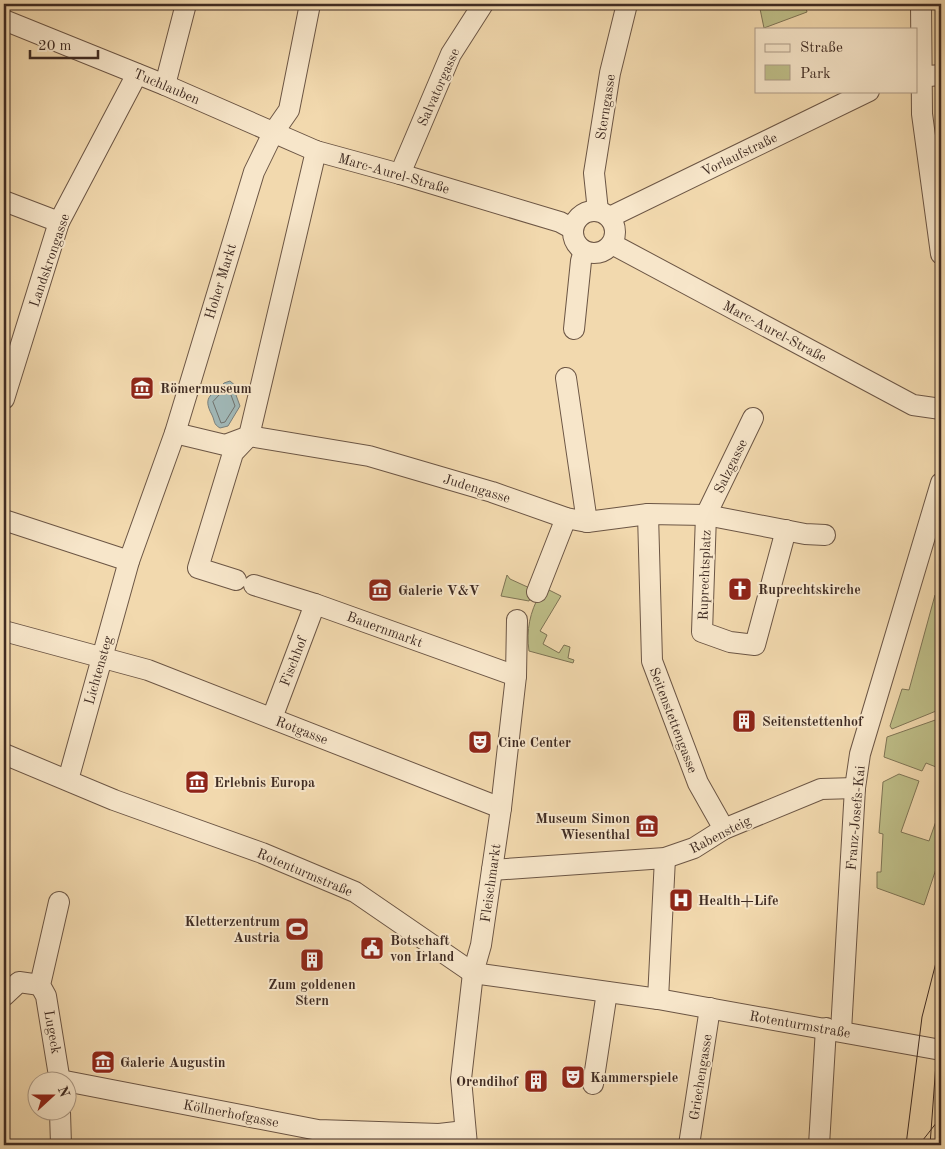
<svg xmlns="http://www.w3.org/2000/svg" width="945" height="1149" viewBox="0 0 945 1149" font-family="'Old Standard TT',serif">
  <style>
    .green { fill: #bebe88; stroke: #7e7455 }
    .water { fill: #a0b7b6; stroke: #797f7b }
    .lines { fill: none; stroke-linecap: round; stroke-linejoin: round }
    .shore { stroke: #70716c; stroke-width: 1 }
    .street-casing { stroke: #6c5645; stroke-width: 22 }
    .street { stroke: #f7e6ca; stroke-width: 20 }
    .tram { stroke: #3f2b22; stroke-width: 1 }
    .labels { text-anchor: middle; stroke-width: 4; stroke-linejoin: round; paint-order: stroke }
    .street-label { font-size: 14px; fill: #3f2b22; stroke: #f7e6ca }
    .poi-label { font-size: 14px; font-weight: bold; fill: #3f2b22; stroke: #f7e6ca; text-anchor: start }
  </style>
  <rect width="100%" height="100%" fill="#f2d9ae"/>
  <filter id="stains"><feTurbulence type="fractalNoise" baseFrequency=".004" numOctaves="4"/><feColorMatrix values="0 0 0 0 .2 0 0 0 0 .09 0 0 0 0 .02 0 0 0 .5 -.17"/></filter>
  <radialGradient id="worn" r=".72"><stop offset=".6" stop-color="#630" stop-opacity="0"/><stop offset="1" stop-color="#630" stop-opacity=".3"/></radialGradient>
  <g class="green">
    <path d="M 759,4 L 805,4 L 807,12 L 764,28 Z"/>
    <path d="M 507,575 L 510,579 L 534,590 L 529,601 L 501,596 Z"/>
    <path d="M 549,590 L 561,596 L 540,631 L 547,635 L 543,644 L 559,653 L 564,645 L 570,647 L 568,658 L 574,660 L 573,663 L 529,651 C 526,630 530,612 540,594 L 547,593 Z"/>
    <path d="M 935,595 L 941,597 L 941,709 L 892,729 L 890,726 L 902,689 L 909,690 Z"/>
    <path d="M 941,718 L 941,769 L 926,763 L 922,771 L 884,757 L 887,737 Z"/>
    <path d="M 899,774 L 919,781 L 901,832 L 929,841 L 941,807 L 941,854 L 924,905 L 877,888 L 877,872 L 881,872 L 883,834 L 879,833 L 883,782 Z"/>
  </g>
  <path class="water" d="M 230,381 L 237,387 L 236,395 L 240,406 L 228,426 L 220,428 C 213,424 215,421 212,415 C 201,395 214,395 224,383 Z"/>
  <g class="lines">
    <path class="shore" d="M 227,387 L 232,388 L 231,395 L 235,406 L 225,422 L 221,423 L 213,402 Z"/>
    <g class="street-casing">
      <g id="street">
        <path d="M 921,4 L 922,114 L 941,254"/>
        <path d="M 4,20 L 165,85 L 316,151 L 400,174 L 560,222 L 573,229"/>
        <path d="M 916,77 L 941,75"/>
        <path d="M 165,85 L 186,4"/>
        <path d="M 400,174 L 451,54 L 483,4"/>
        <path d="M 4,201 L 59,222"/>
        <circle cx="594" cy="232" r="21"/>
        <path d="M 598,211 L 594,173 L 610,73 L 627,4"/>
        <path d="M 610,217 L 869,91"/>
        <path d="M 612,244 L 913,405 L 941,409"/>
        <path d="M 574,329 L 581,261 L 584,251"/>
        <path d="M 566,378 L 587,522"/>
        <path d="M 4,399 L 59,222 L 137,74"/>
        <path d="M 753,418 L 706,515 L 702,632 L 730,642 L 755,645 L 786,530"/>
        <path d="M 175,433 L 225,445 L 249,436 L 369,456 L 492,492 L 566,518 L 587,522 L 648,514 L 706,515 L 805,534 L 825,535"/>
        <path d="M 648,514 L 652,661 L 698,783 L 724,829"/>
        <path d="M 4,520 L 129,561"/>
        <path d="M 236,580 L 198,568 L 233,453 L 249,436 L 316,151"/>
        <path d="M 254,585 L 315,604 L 516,676"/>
        <path d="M 537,592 L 566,518"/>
        <path d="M 4,631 L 148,670 L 501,808"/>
        <path d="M 272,718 L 315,604"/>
        <path d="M 4,754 L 114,800 L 262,853 L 355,892 L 473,973 L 658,999 L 941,1050"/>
        <path d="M 68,780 L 129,561 L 175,433 L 254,172 L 273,133 L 289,110 L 310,4"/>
        <path d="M 492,870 L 665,858 L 694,848 L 724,829 L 821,789 L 855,788"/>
        <path d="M 59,902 L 40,985 L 46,996 L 60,1082"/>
        <path d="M 4,996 L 19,982 L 40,985"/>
        <path d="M 658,999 L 665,858"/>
        <path d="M 841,1031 L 855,788 L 860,754 L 941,483"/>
        <path d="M 60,1080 L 318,1130 L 439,1134 L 465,1131"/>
        <path d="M 593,1084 L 607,992"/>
        <path d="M 60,1112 L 61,1145"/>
        <path d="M 467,1145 L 461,1079 L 473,973 L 481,945 L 501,808 L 516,676 L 517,620"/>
        <path d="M 689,1145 L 710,1008"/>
        <path d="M 819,1145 L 826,1028"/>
      </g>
    </g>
    <use href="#street" class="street"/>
    <g class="tram">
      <path d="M 906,1145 L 922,1017 L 941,943"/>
      <path d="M 919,1145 L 941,1117"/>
      <path d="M 930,1145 L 937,1050 L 941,1021"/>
    </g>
  </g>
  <defs>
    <g id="museum-square" transform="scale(1.25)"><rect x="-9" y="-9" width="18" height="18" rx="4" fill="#8f2418" stroke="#f7e6ca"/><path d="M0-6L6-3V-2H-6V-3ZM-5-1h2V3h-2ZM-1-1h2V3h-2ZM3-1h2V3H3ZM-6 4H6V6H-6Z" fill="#fff"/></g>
    <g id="church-square" transform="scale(1.25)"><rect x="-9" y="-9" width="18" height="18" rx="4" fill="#8f2418" stroke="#f7e6ca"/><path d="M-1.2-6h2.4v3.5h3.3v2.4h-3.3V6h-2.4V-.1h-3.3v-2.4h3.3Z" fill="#fff"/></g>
    <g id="building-square" transform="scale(1.25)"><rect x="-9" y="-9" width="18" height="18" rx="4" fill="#8f2418" stroke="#f7e6ca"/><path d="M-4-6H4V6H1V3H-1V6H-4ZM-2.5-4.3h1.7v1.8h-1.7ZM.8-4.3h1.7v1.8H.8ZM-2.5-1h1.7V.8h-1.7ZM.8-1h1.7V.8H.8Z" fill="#fff"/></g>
    <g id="theatre-square" transform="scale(1.25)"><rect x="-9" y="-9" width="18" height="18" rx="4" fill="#8f2418" stroke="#f7e6ca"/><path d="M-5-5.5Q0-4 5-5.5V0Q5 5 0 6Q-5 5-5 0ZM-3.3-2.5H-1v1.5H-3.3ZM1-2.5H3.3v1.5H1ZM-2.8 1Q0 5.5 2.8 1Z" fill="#fff"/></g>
    <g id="hospital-square" transform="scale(1.25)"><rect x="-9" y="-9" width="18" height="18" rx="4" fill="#8f2418" stroke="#f7e6ca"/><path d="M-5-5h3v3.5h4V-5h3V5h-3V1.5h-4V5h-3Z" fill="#fff"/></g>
    <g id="stadium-square" transform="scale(1.25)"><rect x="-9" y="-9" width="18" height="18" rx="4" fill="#8f2418" stroke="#f7e6ca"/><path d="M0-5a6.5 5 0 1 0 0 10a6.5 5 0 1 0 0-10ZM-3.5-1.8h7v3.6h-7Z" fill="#fff"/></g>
    <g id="civic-square" transform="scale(1.25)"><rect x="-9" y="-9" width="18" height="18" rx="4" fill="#8f2418" stroke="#f7e6ca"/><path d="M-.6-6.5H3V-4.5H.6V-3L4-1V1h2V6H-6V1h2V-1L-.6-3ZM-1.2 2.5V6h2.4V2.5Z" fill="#fff"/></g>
  </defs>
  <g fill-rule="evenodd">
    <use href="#museum-square" x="142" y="388"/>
    <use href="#church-square" x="740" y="589"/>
    <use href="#museum-square" x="380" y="590"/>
    <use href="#building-square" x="744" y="721"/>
    <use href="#theatre-square" x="480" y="742"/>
    <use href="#museum-square" x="197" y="782"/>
    <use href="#museum-square" x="647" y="826"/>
    <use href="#hospital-square" x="681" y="900"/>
    <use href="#stadium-square" x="297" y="929"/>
    <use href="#civic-square" x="372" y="948"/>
    <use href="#building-square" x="312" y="960"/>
    <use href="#museum-square" x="103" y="1062"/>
    <use href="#theatre-square" x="573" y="1077"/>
    <use href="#building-square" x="536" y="1081"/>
  </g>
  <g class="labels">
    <g class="street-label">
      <text transform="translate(167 86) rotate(23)" y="5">Tuchlauben</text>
      <text transform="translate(438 87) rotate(-66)" y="5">Salvatorgasse</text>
      <text transform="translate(605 107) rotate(-81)" y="5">Sterngasse</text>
      <text transform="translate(739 154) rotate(-26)" y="5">Vorlaufstraße</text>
      <text transform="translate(394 173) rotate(16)" y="5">Marc-Aurel-Straße</text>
      <text transform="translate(49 260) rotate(-71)" y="5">Landskrongasse</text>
      <text transform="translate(220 281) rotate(-73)" y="5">Hoher Markt</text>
      <text transform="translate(775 331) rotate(28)" y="5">Marc-Aurel-Straße</text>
      <text transform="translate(730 466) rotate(-64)" y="5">Salzgasse</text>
      <text transform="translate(477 488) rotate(17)" y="5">Judengasse</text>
      <text transform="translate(704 575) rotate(-88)" y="5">Ruprechtsplatz</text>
      <text transform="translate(385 629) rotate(20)" y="5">Bauernmarkt</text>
      <text transform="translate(293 661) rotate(-69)" y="5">Fischhof</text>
      <text transform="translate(98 670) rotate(-74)" y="5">Lichtensteg</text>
      <text transform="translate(674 720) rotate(69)" y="5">Seitenstettengasse</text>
      <text transform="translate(302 730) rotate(21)" y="5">Rotgasse</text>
      <text transform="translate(855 818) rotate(-85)" y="5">Franz-Josefs-Kai</text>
      <text transform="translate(720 834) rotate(-27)" y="5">Rabensteig</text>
      <text transform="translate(305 872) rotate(23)" y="5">Rotenturmstraße</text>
      <text transform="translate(490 883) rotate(-82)" y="5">Fleischmarkt</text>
      <text transform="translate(800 1024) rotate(10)" y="5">Rotenturmstraße</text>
      <text transform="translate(53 1032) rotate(80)" y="5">Lugeck</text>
      <text transform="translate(700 1077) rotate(-81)" y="5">Griechengasse</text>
      <text transform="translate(231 1113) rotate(11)" y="5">Köllnerhofgasse</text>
    </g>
    <g class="poi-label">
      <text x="160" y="393">Römermuseum</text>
      <text x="758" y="594">Ruprechtskirche</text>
      <text x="398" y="595">Galerie V&amp;V</text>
      <text x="762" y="726">Seitenstettenhof</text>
      <text x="498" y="747">Cine Center</text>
      <text x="214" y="787">Erlebnis Europa</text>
      <text x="630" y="823" text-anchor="end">Museum Simon<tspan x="630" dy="16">Wiesenthal</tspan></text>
      <text x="698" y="905">Health+Life</text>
      <text x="280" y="926" text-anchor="end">Kletterzentrum<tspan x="280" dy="16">Austria</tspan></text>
      <text x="390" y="945">Botschaft<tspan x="390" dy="16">von Irland</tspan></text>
      <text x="312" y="989" text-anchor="middle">Zum goldenen<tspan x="312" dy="16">Stern</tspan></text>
      <text x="120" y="1067">Galerie Augustin</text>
      <text x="590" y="1082">Kammerspiele</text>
      <text x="518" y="1086" text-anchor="end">Orendihof</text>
    </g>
  </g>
  <rect width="945" height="1149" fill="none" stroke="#f2d9ae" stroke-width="20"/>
  <rect x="5" y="5" width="935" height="1139" fill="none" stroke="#3f2b22" stroke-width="2.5"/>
  <rect x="10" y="10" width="925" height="1129" fill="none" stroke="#3f2b22"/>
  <rect x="755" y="28" width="162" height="65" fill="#f7e6ca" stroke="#ad9b87"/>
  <rect x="765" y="44" width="25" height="8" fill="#f7e6ca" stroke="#ad9b87"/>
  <text x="800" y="52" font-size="15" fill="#3f2b22">Straße</text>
  <rect x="765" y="65" width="25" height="15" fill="#bebe88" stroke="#ad9b87"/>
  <text x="800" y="78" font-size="15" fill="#3f2b22">Park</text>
  <g transform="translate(52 1096) rotate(69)"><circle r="24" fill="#f7e6ca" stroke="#ad9b87"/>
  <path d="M0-4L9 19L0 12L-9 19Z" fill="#8f2418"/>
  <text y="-8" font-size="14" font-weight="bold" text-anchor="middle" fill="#3f2b22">N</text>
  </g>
  <path d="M30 50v8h68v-8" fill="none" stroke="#3f2b22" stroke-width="2.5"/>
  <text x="38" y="50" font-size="15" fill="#3f2b22" stroke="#f7e6ca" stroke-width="4" paint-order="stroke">20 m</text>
  <rect width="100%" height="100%" filter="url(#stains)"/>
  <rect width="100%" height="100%" fill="url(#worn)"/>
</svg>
